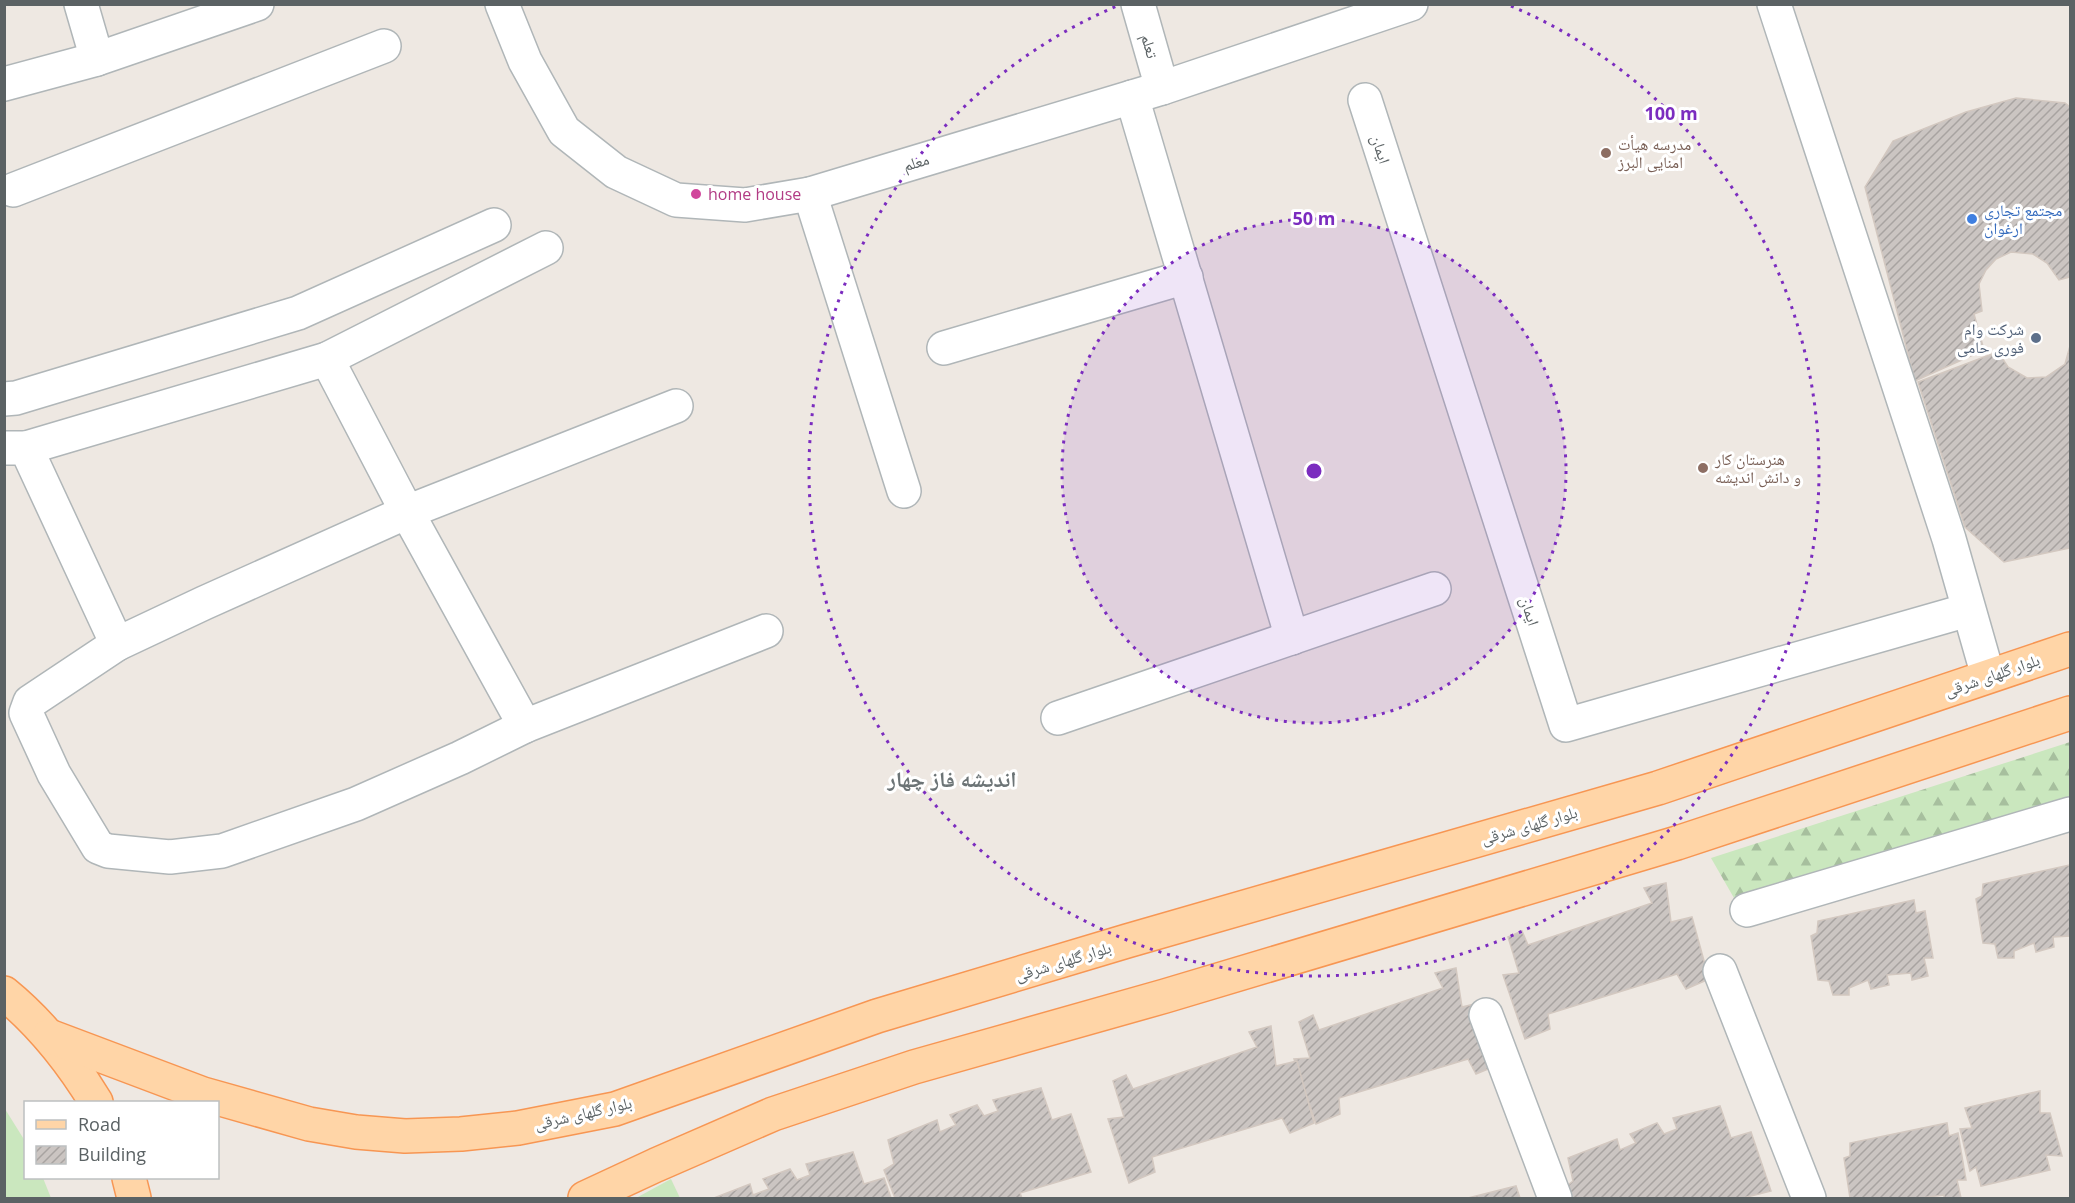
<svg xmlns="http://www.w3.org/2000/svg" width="2075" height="1203" viewBox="0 0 2075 1203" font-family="'Open Sans','Noto Naskh Arabic',sans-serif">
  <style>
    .green { fill: #cae7be }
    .forest { fill: url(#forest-firs) }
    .building { fill: url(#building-hatch); stroke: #d3c8c0; stroke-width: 1.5 }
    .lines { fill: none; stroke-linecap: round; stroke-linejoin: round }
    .minor-casing { stroke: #b0b6b8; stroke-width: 36 }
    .major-casing { stroke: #f79653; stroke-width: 36 }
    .minor { stroke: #fff; stroke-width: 33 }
    .major { stroke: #ffd5a7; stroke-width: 33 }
    .ring { fill: none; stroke: #7b2cbf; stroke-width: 3; stroke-dasharray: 3 6 }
    .education-dot { fill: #8d6e63; stroke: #fff; stroke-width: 2 }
    .hotel-dot { fill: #d1479c; stroke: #fff; stroke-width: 2 }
    .shop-dot { fill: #3f7fe0; stroke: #fff; stroke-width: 2 }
    .service-dot { fill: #5c6f8a; stroke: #fff; stroke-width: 2 }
    .labels { text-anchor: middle; stroke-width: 6; stroke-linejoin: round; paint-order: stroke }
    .street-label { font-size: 16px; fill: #5b6264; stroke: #fff }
    .education-label { font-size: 16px; fill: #785e54; stroke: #fff; text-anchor: start }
    .hotel-label { font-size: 16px; fill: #b23c85; stroke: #fff; text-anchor: start }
    .shop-label { font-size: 16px; fill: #366cbe; stroke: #fff; text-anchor: start }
    .service-label { font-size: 16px; fill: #4e5e75; stroke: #fff; text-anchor: end }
    .district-label { font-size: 22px; font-weight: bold; fill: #6c7476; stroke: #fff }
    .centre { fill: #7b2cbf; stroke: #fff; stroke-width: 3 }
    .ring-label { font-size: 18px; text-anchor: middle; font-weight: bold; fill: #7b2cbf; stroke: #fff; stroke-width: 6; stroke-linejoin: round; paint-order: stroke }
  </style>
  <defs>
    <pattern id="forest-firs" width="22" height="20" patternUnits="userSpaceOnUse" patternTransform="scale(1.5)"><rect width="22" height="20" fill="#cae7be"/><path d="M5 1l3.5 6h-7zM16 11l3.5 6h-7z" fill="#a7bf9e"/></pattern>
    <pattern id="building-hatch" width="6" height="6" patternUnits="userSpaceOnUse" patternTransform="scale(1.5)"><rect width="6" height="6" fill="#cbc5c2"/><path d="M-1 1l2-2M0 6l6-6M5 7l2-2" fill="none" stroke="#a8a3a1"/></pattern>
  </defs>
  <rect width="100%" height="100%" fill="#eee8e2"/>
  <g class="green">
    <path d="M 5,1109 L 25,1141 L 26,1178 L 43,1178 L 51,1198 L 5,1198 Z"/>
    <path d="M 671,1179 L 680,1198 L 636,1198 Z"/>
  </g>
  <path class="forest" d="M 2070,742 L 2070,802 L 1734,898 L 1711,858 Z"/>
  <g class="building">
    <path d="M 2016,98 L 2065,103 L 2070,107 L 2070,277 L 2059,280 L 2047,263 L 2033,254 L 2011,252 L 1996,259 L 1986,270 L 1979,284 L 1982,311 L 1974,314 L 1984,350 L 1915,381 L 1865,187 L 1893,141 L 1966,112 Z"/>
    <path d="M 2070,346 L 2070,548 L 2004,562 L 1965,527 L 1918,382 L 1992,354 L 1999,353 L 2008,367 L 2027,378 L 2046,377 L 2065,364 Z"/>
    <path d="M 2070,865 L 2070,936 L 2053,937 L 2054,947 L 2036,952 L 2034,943 L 2014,951 L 2014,958 L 1998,958 L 1995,944 L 1983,943 L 1976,899 L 1982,896 L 1983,884 Z"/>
    <path d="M 1666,883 L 1671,922 L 1692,917 L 1709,979 L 1686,989 L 1677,974 L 1548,1014 L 1550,1029 L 1525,1039 L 1503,975 L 1519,973 L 1508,937 L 1522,931 L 1528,945 L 1652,903 L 1644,888 Z"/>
    <path d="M 1914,900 L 1916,913 L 1925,911 L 1933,958 L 1924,958 L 1928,976 L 1912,980 L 1911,973 L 1887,975 L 1889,985 L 1871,989 L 1868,980 L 1849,988 L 1849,995 L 1833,995 L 1829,981 L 1818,980 L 1811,936 L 1817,933 L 1818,921 Z"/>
    <path d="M 1456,968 L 1462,1007 L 1483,1002 L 1500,1064 L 1476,1074 L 1468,1059 L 1339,1098 L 1340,1114 L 1316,1124 L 1294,1059 L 1310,1058 L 1299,1022 L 1313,1015 L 1319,1030 L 1443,988 L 1435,973 Z"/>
    <path d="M 1271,1026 L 1276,1066 L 1297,1061 L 1314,1123 L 1290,1133 L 1282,1118 L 1152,1157 L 1155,1172 L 1129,1183 L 1108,1119 L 1124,1117 L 1113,1081 L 1126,1075 L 1133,1089 L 1257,1047 L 1249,1032 Z"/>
    <path d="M 1041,1088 L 1052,1120 L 1071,1114 L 1091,1172 L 1020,1193 L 1022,1198 L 895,1198 L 884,1170 L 894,1164 L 888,1140 L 937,1120 L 940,1132 L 956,1125 L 950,1115 L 977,1105 L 984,1116 L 998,1111 L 993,1100 Z"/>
    <path d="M 2040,1091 L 2040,1113 L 2050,1113 L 2062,1156 L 2046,1155 L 2050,1170 L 1981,1186 L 1976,1167 L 1970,1171 L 1960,1129 L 1972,1128 L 1965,1108 Z"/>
    <path d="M 1720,1106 L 1731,1138 L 1751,1132 L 1771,1191 L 1743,1198 L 1567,1198 L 1563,1189 L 1573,1181 L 1568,1158 L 1617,1139 L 1620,1150 L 1636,1143 L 1630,1134 L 1657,1123 L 1664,1134 L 1677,1129 L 1673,1118 Z"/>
    <path d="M 1947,1123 L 1949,1136 L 1958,1133 L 1966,1180 L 1957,1180 L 1961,1198 L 1944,1198 L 1944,1195 L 1920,1198 L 1850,1198 L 1844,1158 L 1850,1156 L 1850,1143 Z"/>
    <path d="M 853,1152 L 864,1184 L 884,1178 L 891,1198 L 714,1198 L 750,1184 L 753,1195 L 769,1189 L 763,1179 L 790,1169 L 797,1180 L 810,1175 L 806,1164 Z"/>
    <path d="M 1516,1186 L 1520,1198 L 1468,1198 Z"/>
  </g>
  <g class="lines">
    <g class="minor-casing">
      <g id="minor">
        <path d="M 81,4 L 97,59"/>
        <path d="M 502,4 L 525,61 L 564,131 L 616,172 L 676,200 L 745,205 L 810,194 L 1162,88 L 1411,4"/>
        <path d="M 1138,4 L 1162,88"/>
        <path d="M 1774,4 L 1949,539 L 1988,676"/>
        <path d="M 4,84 L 97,59 L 257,4"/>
        <path d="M 1132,97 L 1292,638"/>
        <path d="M 1365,100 L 1566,725 L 1968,610"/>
        <path d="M 13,190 L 384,46"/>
        <path d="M 810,194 L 904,491"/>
        <path d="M 944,348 L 1186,277"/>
        <path d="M 327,359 L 407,512 L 525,726"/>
        <path d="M 4,399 L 16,398 L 298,313 L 494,225"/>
        <path d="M 4,448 L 26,448 L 117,644 L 204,603 L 407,512 L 676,406"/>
        <path d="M 26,448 L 327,359 L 546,248"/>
        <path d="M 117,644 L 30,702 L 26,713 L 54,774 L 98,847 L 108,851 L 170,857 L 222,851 L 356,804 L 460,758 L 525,726 L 766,631"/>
        <path d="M 1058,718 L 1434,589"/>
        <path d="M 1747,910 L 2070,814"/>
        <path d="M 1720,971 L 1809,1198"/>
        <path d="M 1486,1015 L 1555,1198"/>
      </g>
    </g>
    <g class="major-casing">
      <g id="major">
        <path d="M 4,993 C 42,1024 71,1061 96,1102"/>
        <path d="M 49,1036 L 203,1094 L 309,1124 L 356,1132 L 405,1136 L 461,1134 L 518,1128 L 615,1109 L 877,1016 L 1127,941 L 1658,788 L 2070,649"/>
        <path d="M 129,1178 L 134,1198"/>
        <path d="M 585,1198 L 656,1165 L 773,1114 L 914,1067 L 1165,996 L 1677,843 L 2070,713"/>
      </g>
    </g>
    <use href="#minor" class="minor"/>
    <use href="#major" class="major"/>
  </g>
  <circle cx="1314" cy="471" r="252" fill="#7b2cbf" fill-opacity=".12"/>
  <g class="ring">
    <circle cx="1314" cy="471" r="252"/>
    <path d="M1511 6A505 505 0 1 1 1117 6"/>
  </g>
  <g class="education-dot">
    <circle cx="1606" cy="153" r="6"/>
    <circle cx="1703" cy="468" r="6"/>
  </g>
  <circle class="hotel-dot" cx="696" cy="194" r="6"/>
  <circle class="shop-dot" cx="1972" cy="219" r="6"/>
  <circle class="service-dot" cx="2036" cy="338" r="6"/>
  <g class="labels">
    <g class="street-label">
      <text transform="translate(1150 46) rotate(74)" y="6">تعلم</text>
      <text transform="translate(1381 149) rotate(72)" y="6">ایمان</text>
      <text transform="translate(916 162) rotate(-17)" y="6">معلم</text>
      <text transform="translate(1530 611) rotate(72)" y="6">ایمان</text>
      <text transform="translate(1992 675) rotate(-19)" y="6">بلوار گلهای شرقی</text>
      <text transform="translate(1529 825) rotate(-16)" y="6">بلوار گلهای شرقی</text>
      <text transform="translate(1063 961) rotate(-17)" y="6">بلوار گلهای شرقی</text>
      <text transform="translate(583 1113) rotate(-13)" y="6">بلوار گلهای شرقی</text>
    </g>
    <g class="education-label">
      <text x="1618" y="150">مدرسه هیأت<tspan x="1618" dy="18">امنایی البرز</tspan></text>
      <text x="1715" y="465">هنرستان کار<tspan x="1715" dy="18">و دانش اندیشه</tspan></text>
    </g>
    <g class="hotel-label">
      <text x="708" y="200">home house</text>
    </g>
    <g class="shop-label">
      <text x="1984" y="216">مجتمع تجاری<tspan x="1984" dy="18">ارغوان</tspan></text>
    </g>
    <g class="service-label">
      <text x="2024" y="335">شرکت وام<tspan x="2024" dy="18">فوری حامی</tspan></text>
    </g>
    <g class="district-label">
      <text x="952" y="787">اندیشه فاز چهار</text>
    </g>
  </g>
  <circle cx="1314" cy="471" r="9" class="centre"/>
  <g class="ring-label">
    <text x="1671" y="120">100 m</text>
    <text x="1314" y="225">50 m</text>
  </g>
  <rect width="2075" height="1203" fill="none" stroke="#5b6264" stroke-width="12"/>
  <rect x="24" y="1101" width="195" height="78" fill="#ffffff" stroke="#bdc0c1" stroke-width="1.5"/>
  <rect x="36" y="1120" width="30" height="9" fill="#ffd5a7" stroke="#bdc0c1" stroke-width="1.5"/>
  <text x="78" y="1131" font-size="18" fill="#5b6264">Road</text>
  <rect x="36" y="1146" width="30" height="18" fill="url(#building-hatch)" stroke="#bdc0c1" stroke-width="1.5"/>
  <text x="78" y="1161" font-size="18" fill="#5b6264">Building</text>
</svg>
